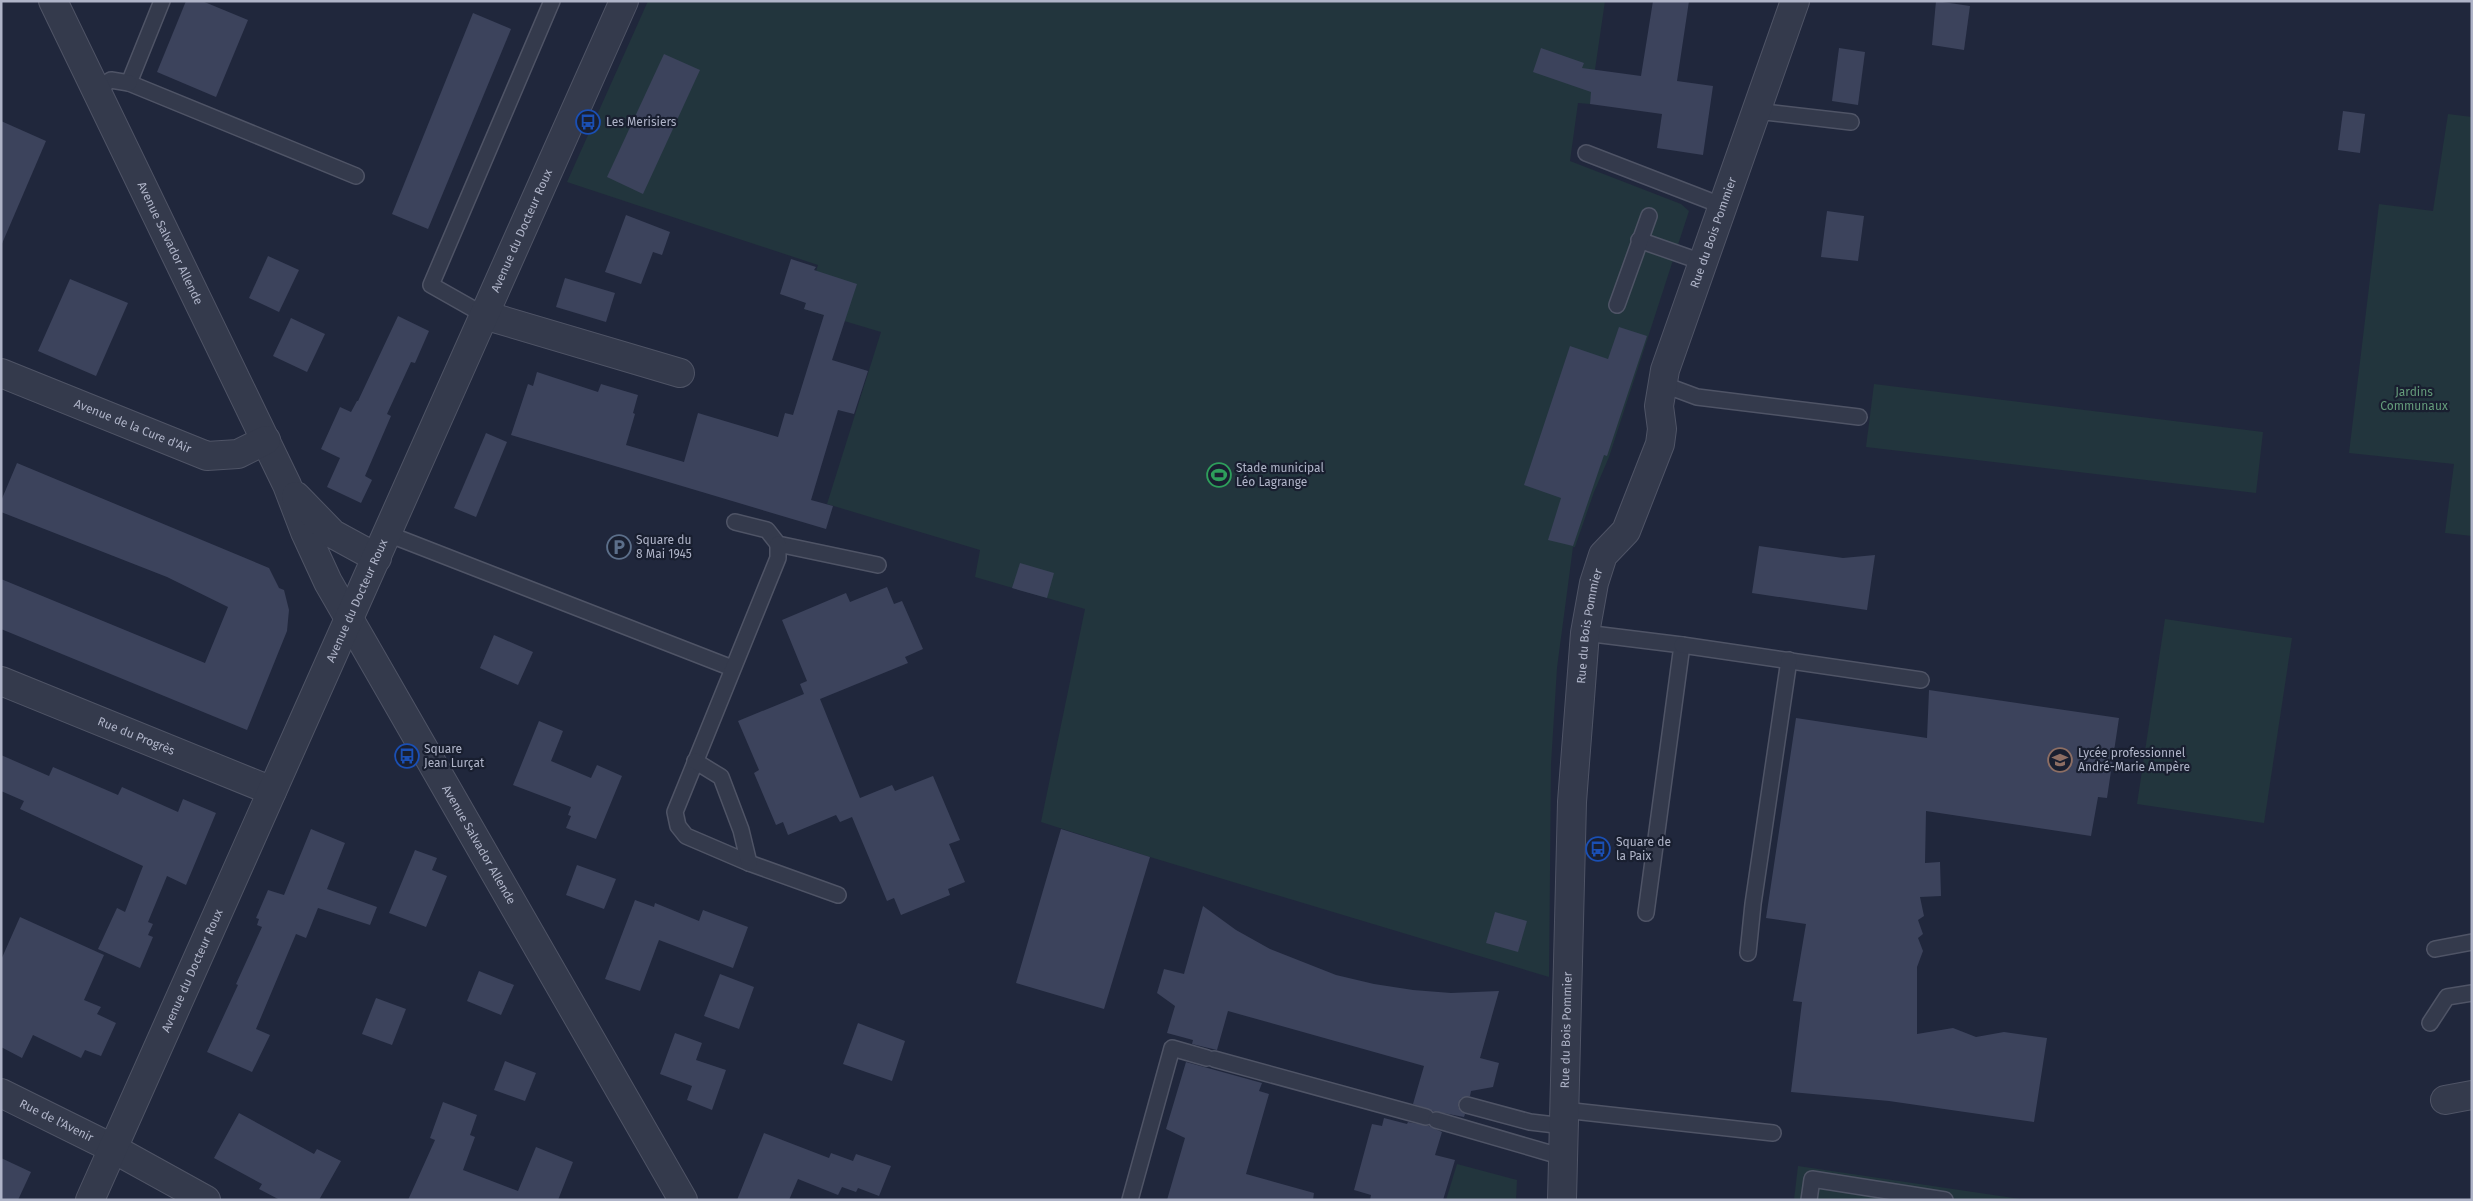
<svg xmlns="http://www.w3.org/2000/svg" width="2473" height="1201" viewBox="0 0 2473 1201" font-family="'Fira Sans',sans-serif">
  <style>
    .green { fill: #22353d }
    .building { fill: #3c435c }
    .lines { fill: none; stroke-linecap: round; stroke-linejoin: round }
    .service-casing { stroke: #4f5466; stroke-width: 18 }
    .minor-casing { stroke: #4f5466; stroke-width: 30 }
    .service { stroke: #343a4c; stroke-width: 15 }
    .minor { stroke: #343a4c; stroke-width: 28 }
    .labels { text-anchor: middle; stroke-width: 4.5; stroke-linejoin: round; paint-order: stroke }
    .poi-label { font-size: 12px; fill: #afb4c8; stroke: #191f30; text-anchor: start }
    .street-label { font-size: 12px; fill: #afb4c8; stroke: #191f30 }
    .park-label { font-size: 12px; fill: #649b7a; stroke: #191f30 }
  </style>
  <rect width="100%" height="100%" fill="#20273c"/>
  <g class="green">
    <path d="M 648,1 L 1605,1 L 1590,104 L 1578,103 L 1570,161 L 1681,204 L 1689,211 L 1609,457 L 1594,492 L 1575,547 L 1573,547 L 1557,668 L 1551,764 L 1549,977 L 1150,857 L 1041,822 L 1085,609 L 975,577 L 980,550 L 827,504 L 881,332 L 804,309 L 818,265 L 567,182 Z"/>
    <path d="M 2448,114 L 2472,117 L 2472,536 L 2445,533 L 2454,464 L 2349,453 L 2379,204 L 2433,211 Z"/>
    <path d="M 1874,384 L 2263,432 L 2256,493 L 1866,447 Z"/>
    <path d="M 2165,619 L 2292,638 L 2264,823 L 2137,804 Z"/>
    <path d="M 1457,1164 L 1517,1180 L 1516,1200 L 1446,1200 Z"/>
    <path d="M 1798,1166 L 2027,1200 L 1794,1200 Z"/>
  </g>
  <g class="building">
    <path d="M 186,1 L 202,1 L 248,20 L 216,97 L 157,72 Z"/>
    <path d="M 1653,1 L 1689,1 L 1677,81 L 1713,86 L 1703,155 L 1657,148 L 1662,114 L 1590,104 L 1591,92 L 1533,72 L 1541,48 L 1584,63 L 1582,68 L 1641,76 Z"/>
    <path d="M 1936,1 L 1970,6 L 1964,50 L 1932,45 Z"/>
    <path d="M 473,13 L 511,29 L 428,229 L 392,214 Z"/>
    <path d="M 1839,48 L 1865,52 L 1858,105 L 1832,101 Z"/>
    <path d="M 664,54 L 700,70 L 643,194 L 607,177 Z"/>
    <path d="M 2343,111 L 2365,114 L 2360,153 L 2338,150 Z"/>
    <path d="M 1,121 L 46,141 L 1,246 Z"/>
    <path d="M 1827,211 L 1864,216 L 1858,261 L 1821,257 Z"/>
    <path d="M 626,215 L 670,232 L 662,255 L 653,252 L 641,284 L 605,272 Z"/>
    <path d="M 268,256 L 299,270 L 279,312 L 249,298 Z"/>
    <path d="M 791,259 L 816,267 L 814,270 L 857,284 L 832,360 L 868,371 L 854,414 L 838,410 L 811,500 L 833,506 L 826,529 L 511,435 L 528,384 L 533,386 L 537,372 L 598,392 L 601,384 L 638,395 L 633,413 L 635,414 L 626,445 L 684,462 L 698,413 L 778,437 L 785,413 L 793,415 L 824,315 L 804,309 L 806,303 L 780,294 Z"/>
    <path d="M 565,278 L 615,293 L 606,322 L 556,307 Z"/>
    <path d="M 70,279 L 128,303 L 96,376 L 38,351 Z"/>
    <path d="M 398,316 L 429,331 L 415,363 L 411,362 L 387,414 L 391,416 L 365,476 L 372,480 L 361,503 L 327,487 L 340,458 L 321,449 L 340,407 L 351,412 L 357,401 L 358,401 Z"/>
    <path d="M 291,318 L 325,334 L 307,372 L 273,356 Z"/>
    <path d="M 1619,327 L 1647,336 L 1607,456 L 1604,455 L 1573,546 L 1548,540 L 1561,498 L 1524,485 L 1570,346 L 1608,359 Z"/>
    <path d="M 486,433 L 507,442 L 476,517 L 454,508 Z"/>
    <path d="M 17,463 L 269,568 L 279,588 L 284,590 L 289,610 L 287,631 L 247,730 L 1,629 L 1,579 L 205,663 L 228,607 L 167,577 L 1,512 L 1,501 Z"/>
    <path d="M 1759,546 L 1843,558 L 1875,555 L 1867,610 L 1752,593 Z"/>
    <path d="M 1020,563 L 1054,573 L 1047,598 L 1012,588 Z"/>
    <path d="M 887,587 L 894,604 L 902,601 L 923,649 L 905,657 L 908,663 L 820,699 L 860,798 L 892,785 L 895,791 L 933,776 L 960,840 L 949,844 L 965,882 L 948,889 L 950,895 L 901,915 L 894,898 L 887,901 L 852,817 L 840,822 L 836,815 L 788,835 L 783,822 L 776,825 L 754,773 L 759,770 L 738,721 L 804,694 L 800,684 L 807,681 L 782,620 L 846,593 L 850,602 Z"/>
    <path d="M 494,635 L 533,652 L 518,685 L 480,668 Z"/>
    <path d="M 1929,690 L 2119,718 L 2107,798 L 2098,797 L 2091,836 L 1926,811 L 1925,863 L 1940,862 L 1941,896 L 1920,897 L 1924,916 L 1918,920 L 1923,934 L 1918,938 L 1923,951 L 1917,967 L 1917,1034 L 1953,1028 L 1976,1037 L 2004,1032 L 2047,1038 L 2034,1122 L 1889,1101 L 1791,1092 L 1802,1002 L 1793,1001 L 1806,924 L 1766,918 L 1796,718 L 1927,738 Z"/>
    <path d="M 539,721 L 563,731 L 551,761 L 591,778 L 597,765 L 622,776 L 596,839 L 566,828 L 571,816 L 568,815 L 571,807 L 513,785 Z"/>
    <path d="M 1,755 L 49,776 L 53,767 L 118,795 L 122,787 L 178,812 L 183,799 L 216,813 L 186,885 L 167,876 L 148,922 L 153,924 L 148,935 L 153,937 L 140,968 L 98,949 L 117,908 L 125,912 L 143,866 L 20,809 L 24,801 L 1,791 Z"/>
    <path d="M 311,829 L 345,843 L 327,889 L 377,907 L 370,925 L 318,908 L 306,938 L 296,934 L 256,1029 L 270,1035 L 252,1072 L 207,1052 L 238,985 L 236,984 L 262,927 L 257,925 L 259,919 L 256,918 L 268,890 L 284,895 Z"/>
    <path d="M 1061,829 L 1150,857 L 1104,1009 L 1016,983 Z"/>
    <path d="M 415,850 L 437,858 L 432,870 L 447,876 L 426,927 L 389,913 Z"/>
    <path d="M 577,865 L 616,879 L 604,909 L 566,895 Z"/>
    <path d="M 635,900 L 654,907 L 655,903 L 699,921 L 703,910 L 748,927 L 733,968 L 659,940 L 640,991 L 605,979 Z"/>
    <path d="M 1203,906 L 1236,930 L 1270,949 L 1336,975 L 1374,984 L 1413,990 L 1451,993 L 1499,991 L 1480,1058 L 1499,1063 L 1493,1087 L 1471,1091 L 1470,1096 L 1460,1099 L 1458,1107 L 1465,1114 L 1464,1117 L 1433,1111 L 1413,1104 L 1424,1066 L 1228,1011 L 1217,1050 L 1192,1044 L 1193,1040 L 1167,1033 L 1175,1006 L 1157,993 L 1164,969 L 1184,974 Z"/>
    <path d="M 1495,912 L 1527,921 L 1518,952 L 1486,943 Z"/>
    <path d="M 20,917 L 104,955 L 84,1000 L 101,1007 L 97,1014 L 116,1023 L 101,1056 L 85,1050 L 81,1058 L 33,1035 L 22,1058 L 1,1047 L 1,960 Z"/>
    <path d="M 479,971 L 514,985 L 501,1015 L 467,1001 Z"/>
    <path d="M 720,974 L 754,987 L 739,1029 L 704,1016 Z"/>
    <path d="M 376,998 L 406,1009 L 392,1045 L 362,1034 Z"/>
    <path d="M 858,1023 L 905,1041 L 892,1081 L 843,1064 Z"/>
    <path d="M 675,1033 L 702,1043 L 696,1060 L 726,1070 L 712,1110 L 687,1100 L 692,1086 L 660,1074 Z"/>
    <path d="M 505,1061 L 536,1073 L 525,1101 L 494,1090 Z"/>
    <path d="M 1186,1062 L 1262,1083 L 1259,1091 L 1269,1094 L 1246,1174 L 1314,1193 L 1313,1200 L 1167,1200 L 1185,1138 L 1166,1129 Z"/>
    <path d="M 443,1102 L 477,1115 L 470,1135 L 475,1137 L 463,1170 L 518,1191 L 536,1147 L 573,1162 L 558,1200 L 408,1200 L 435,1140 L 430,1138 Z"/>
    <path d="M 239,1113 L 314,1154 L 317,1149 L 341,1161 L 319,1200 L 280,1200 L 259,1189 L 262,1184 L 214,1158 Z"/>
    <path d="M 1384,1118 L 1407,1124 L 1408,1122 L 1429,1126 L 1442,1132 L 1435,1155 L 1455,1160 L 1443,1200 L 1370,1200 L 1371,1195 L 1354,1190 L 1372,1124 L 1382,1126 Z"/>
    <path d="M 764,1133 L 829,1158 L 831,1153 L 853,1161 L 856,1154 L 891,1166 L 879,1196 L 858,1188 L 856,1192 L 842,1187 L 838,1195 L 798,1179 L 789,1200 L 737,1200 Z"/>
    <path d="M 1,1158 L 31,1172 L 18,1200 L 1,1200 Z"/>
  </g>
  <g class="lines">
    <g class="service-casing">
      <g id="service">
        <path d="M 162,1 L 129,83 L 356,176"/>
        <path d="M 96,89 L 111,80 L 129,83"/>
        <path d="M 1756,111 L 1851,122"/>
        <path d="M 1586,153 L 1723,206"/>
        <path d="M 1639,240 L 1702,262"/>
        <path d="M 1617,305 L 1649,216"/>
        <path d="M 484,315 L 431,285 L 552,1"/>
        <path d="M 1662,384 L 1697,397 L 1859,417"/>
        <path d="M 735,522 L 767,530 L 778,544 L 878,565"/>
        <path d="M 388,534 L 732,668"/>
        <path d="M 778,544 L 778,558 L 675,812 L 678,826 L 686,836 L 749,863 L 838,895"/>
        <path d="M 1585,633 L 1682,645 L 1646,913"/>
        <path d="M 1682,645 L 1921,680"/>
        <path d="M 695,761 L 721,777 L 741,830 L 749,863"/>
        <path d="M 2435,949 L 2472,942"/>
        <path d="M 1748,953 L 1753,904 L 1789,660"/>
        <path d="M 2430,1023 L 2447,997 L 2472,993"/>
        <path d="M 1214,1059 L 1426,1117"/>
        <path d="M 1467,1105 L 1530,1122 L 1564,1126"/>
        <path d="M 1564,1110 L 1773,1133"/>
        <path d="M 1436,1120 L 1563,1157"/>
        <path d="M 1130,1200 L 1172,1048 L 1207,1058"/>
        <path d="M 1809,1200 L 1812,1179 L 1945,1200"/>
      </g>
    </g>
    <g class="minor-casing">
      <g id="minor">
        <path id="s1" d="M 53,1 L 287,485 L 305,532 L 328,582 L 683,1200"/>
        <path d="M 484,315 L 680,373"/>
        <path id="s2" d="M 1,373 L 207,456 L 238,454 L 266,440"/>
        <path d="M 296,496 L 333,534 L 377,558"/>
        <path id="s3" d="M 1,681 L 272,791"/>
        <path id="s4" d="M 1,1093 L 112,1148 L 206,1200"/>
        <path d="M 2445,1100 L 2472,1095"/>
        <path id="s5" d="M 90,1200 L 624,1"/>
        <path id="s6" d="M 1562,1200 L 1572,802 L 1585,633 L 1594,583 L 1603,555 L 1626,531 L 1660,444 L 1662,429 L 1659,406 L 1665,370 L 1795,1"/>
      </g>
    </g>
    <use href="#service" class="service"/>
    <use href="#minor" class="minor"/>
  </g>
  <defs>
    <g id="bus-ring" transform="scale(1.25)"><circle r="9.5" fill="#191f30" stroke="#1a4fb4" stroke-width="1.5"/><path d="M-5-6H5V4H4V6H2V4H-2V6H-4V4H-5ZM-3.5-4V0h7V-4ZM-3.5 1.2v1.5H-2V1.2ZM2 1.2v1.5H3.5V1.2Z" fill="#1a4fb4"/></g>
    <g id="stadium-ring" transform="scale(1.25)"><circle r="9.5" fill="#191f30" stroke="#2e9e5b" stroke-width="1.5"/><path d="M0-5a6.5 5 0 1 0 0 10a6.5 5 0 1 0 0-10ZM-3.5-1.8h7v3.6h-7Z" fill="#2e9e5b"/></g>
    <g id="parking-ring" transform="scale(1.25)"><circle r="9.5" fill="#191f30" stroke="#5c6f8a" stroke-width="1.5"/><path d="M-3.5-5.5H1a3.5 3.5 0 0 1 0 7H-1V5.5H-3.5ZM-1-3.4V-.6H.8a1.4 1.4 0 0 0 0-2.8Z" fill="#5c6f8a"/></g>
    <g id="school-ring" transform="scale(1.25)"><circle r="9.5" fill="#191f30" stroke="#8d6e63" stroke-width="1.5"/><path d="M0-5L7-2L0 1L-7-2ZM-4 1L0 2.5L4 1V4Q0 6-4 4Z" fill="#8d6e63"/></g>
  </defs>
  <g fill-rule="evenodd">
    <use href="#bus-ring" x="588" y="122"/>
    <use href="#stadium-ring" x="1219" y="475"/>
    <use href="#parking-ring" x="619" y="547"/>
    <use href="#bus-ring" x="407" y="756"/>
    <use href="#school-ring" x="2060" y="760"/>
    <use href="#bus-ring" x="1598" y="849"/>
  </g>
  <g class="labels">
    <g class="poi-label">
      <text x="606" y="126">Les Merisiers</text>
      <text x="1236" y="472">Stade municipal<tspan x="1236" dy="14">Léo Lagrange</tspan></text>
      <text x="636" y="544">Square du<tspan x="636" dy="14">8 Mai 1945</tspan></text>
      <text x="424" y="753">Square<tspan x="424" dy="14">Jean Lurçat</tspan></text>
      <text x="2078" y="757">Lycée professionnel<tspan x="2078" dy="14">André-Marie Ampère</tspan></text>
      <text x="1616" y="846">Square de<tspan x="1616" dy="14">la Paix</tspan></text>
    </g>
    <g class="street-label">
      <text dy="4" stroke="none"><textPath href="#s5" startOffset="1061">Avenue du Docteur Roux</textPath></text>
      <text dy="4" stroke="none"><textPath href="#s6" startOffset="995">Rue du Bois Pommier</textPath></text>
      <text dy="4" stroke="none"><textPath href="#s1" startOffset="269">Avenue Salvador Allende</textPath></text>
      <text dy="4" stroke="none"><textPath href="#s2" startOffset="142">Avenue de la Cure d'Air</textPath></text>
      <text dy="4" stroke="none"><textPath href="#s5" startOffset="656">Avenue du Docteur Roux</textPath></text>
      <text dy="4" stroke="none"><textPath href="#s6" startOffset="575">Rue du Bois Pommier</textPath></text>
      <text dy="4" stroke="none"><textPath href="#s3" startOffset="146">Rue du Progrès</textPath></text>
      <text dy="4" stroke="none"><textPath href="#s1" startOffset="946">Avenue Salvador Allende</textPath></text>
      <text dy="4" stroke="none"><textPath href="#s5" startOffset="251">Avenue du Docteur Roux</textPath></text>
      <text dy="4" stroke="none"><textPath href="#s6" startOffset="170">Rue du Bois Pommier</textPath></text>
      <text dy="4" stroke="none"><textPath href="#s4" startOffset="62">Rue de l'Avenir</textPath></text>
    </g>
    <g class="park-label">
      <text x="2414" y="396">Jardins<tspan x="2414" dy="14">Communaux</tspan></text>
    </g>
  </g>
  <rect width="2473" height="1201" fill="none" stroke="#afb4c8" stroke-width="5"/>
</svg>
